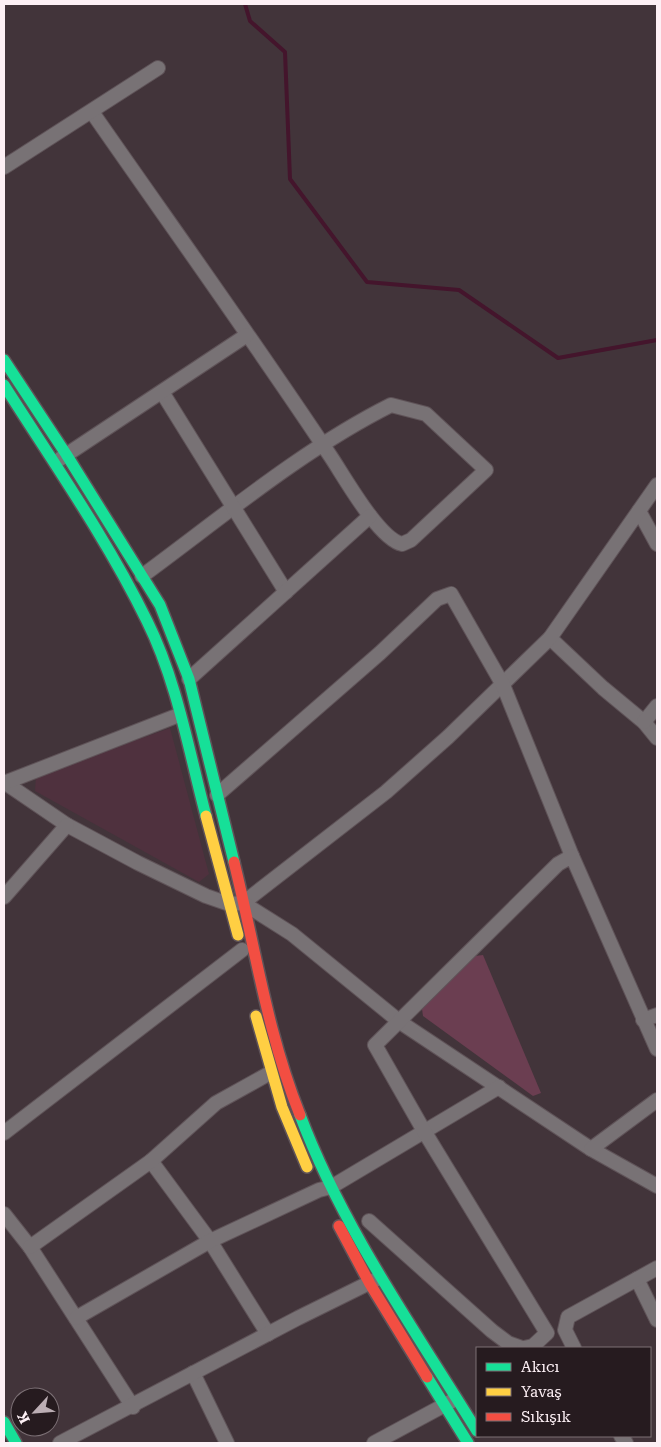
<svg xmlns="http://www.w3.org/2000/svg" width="661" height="1447" viewBox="0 0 661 1447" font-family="'Roboto Serif',serif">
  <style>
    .built { fill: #4f313e }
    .green { fill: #6b3e51 }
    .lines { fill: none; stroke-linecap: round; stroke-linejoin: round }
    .stream { stroke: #44152c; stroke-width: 4 }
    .street-casing { stroke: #5f5358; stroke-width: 16 }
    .fast-casing { stroke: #5f5358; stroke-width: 14 }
    .slow-casing { stroke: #5f5358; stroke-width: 14 }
    .jam-casing { stroke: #5f5358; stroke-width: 14 }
    .street { stroke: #787275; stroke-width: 14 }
    .fast { stroke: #16e098; stroke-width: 11 }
    .slow { stroke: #ffcf43; stroke-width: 11 }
    .jam { stroke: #f24e42; stroke-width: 11 }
  </style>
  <rect width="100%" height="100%" fill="#42343a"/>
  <path class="built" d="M 170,728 L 209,874 L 199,882 L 35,791 L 36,776 Z"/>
  <path class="green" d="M 483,955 L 541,1093 L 533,1096 L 423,1016 L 422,1009 L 475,956 Z"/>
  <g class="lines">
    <path class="stream" d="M 245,4 L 250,21 L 285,52 L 290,179 L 367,282 L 459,290 L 558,358 L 657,340"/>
    <g class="street-casing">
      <g id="street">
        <path d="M 92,112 C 172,227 254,341 331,457 C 345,478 379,539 402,544 L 411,540 L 486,470 L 426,414 L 391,405 C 303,449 221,518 142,576"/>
        <path d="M 4,167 L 158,68"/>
        <path d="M 162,392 L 286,592"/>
        <path d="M 60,459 L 247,335"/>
        <path d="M 639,511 L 657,544"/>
        <path d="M 550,638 L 603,688 L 644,722 L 657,738"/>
        <path d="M 189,679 L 370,516"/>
        <path d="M 644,722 L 657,706"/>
        <path d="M 4,782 L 67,825 L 138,863 L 206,896 L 229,904 L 243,903 L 386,792 L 448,737 L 550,638 L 657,485"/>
        <path d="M 4,783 L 179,715"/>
        <path d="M 217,795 L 380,653 L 437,599 L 451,594 L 503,685 L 572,856"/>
        <path d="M 4,897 L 67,825"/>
        <path d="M 243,903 L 292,934 L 400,1022 L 591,1149 L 657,1186"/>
        <path d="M 643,1020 L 657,1015"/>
        <path d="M 4,1133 L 242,950"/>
        <path d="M 591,1149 L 657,1100"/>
        <path d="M 151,1161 L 210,1241 L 268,1334"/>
        <path d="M 4,1214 L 30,1247 L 133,1407"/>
        <path d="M 369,1221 L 492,1331 L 508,1343 L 522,1348"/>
        <path d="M 30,1247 L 151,1161 L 216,1103 L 270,1073"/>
        <path d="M 637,1279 L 657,1320"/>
        <path d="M 76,1318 L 210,1241 L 319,1190 L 331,1187 L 499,1087"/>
        <path d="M 524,1348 L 533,1346 L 547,1333 L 424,1131 L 375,1045 L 558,864 L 572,856 L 657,1049"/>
        <path d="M 574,1348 L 565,1330 L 568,1317 L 657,1268"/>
        <path d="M 193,1373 L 227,1443"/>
        <path d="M 621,1436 L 626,1443"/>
        <path d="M 60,1443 L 298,1318 L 377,1279"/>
        <path d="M 374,1443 L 452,1401"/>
      </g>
    </g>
    <g class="fast-casing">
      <g id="fast">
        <path d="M 4,360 L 66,454 L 160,605 L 189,679 L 234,862"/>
        <path d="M 4,385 C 53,462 107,539 147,621 C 177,681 189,752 206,816"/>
        <path d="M 300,1115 C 342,1227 414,1329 477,1431"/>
        <path d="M 427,1377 L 468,1443"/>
        <path d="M 4,1422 L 16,1443"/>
      </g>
    </g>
    <g class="slow-casing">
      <g id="slow">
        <path d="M 206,816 L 238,935"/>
        <path d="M 256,1016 L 282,1107 L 307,1167"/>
      </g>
    </g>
    <g class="jam-casing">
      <g id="jam">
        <path d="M 234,862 C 255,946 267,1033 300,1115"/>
        <path d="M 339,1226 L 370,1284 L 427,1377"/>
      </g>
    </g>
    <use href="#street" class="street"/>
    <use href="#fast" class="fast"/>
    <use href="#slow" class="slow"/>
    <use href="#jam" class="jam"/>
  </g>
  <rect width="661" height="1447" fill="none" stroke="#fdf0f5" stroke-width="10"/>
  <rect x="476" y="1347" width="175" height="90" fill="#261b1f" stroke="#7c7075"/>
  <rect x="486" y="1363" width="25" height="8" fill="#16e098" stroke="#7c7075"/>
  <text x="521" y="1372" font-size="15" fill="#fdf0f5">Akıcı</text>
  <rect x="486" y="1388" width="25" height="8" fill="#ffcf43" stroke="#7c7075"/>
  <text x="521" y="1397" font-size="15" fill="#fdf0f5">Yavaş</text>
  <rect x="486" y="1413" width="25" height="8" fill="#f24e42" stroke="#7c7075"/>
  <text x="521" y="1422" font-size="15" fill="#fdf0f5">Sıkışık</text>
  <g transform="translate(35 1412) rotate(244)"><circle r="24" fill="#261b1f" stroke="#7c7075"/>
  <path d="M0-4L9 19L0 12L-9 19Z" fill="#bcaeb4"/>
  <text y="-8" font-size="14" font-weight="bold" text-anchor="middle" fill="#fdf0f5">K</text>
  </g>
</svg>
